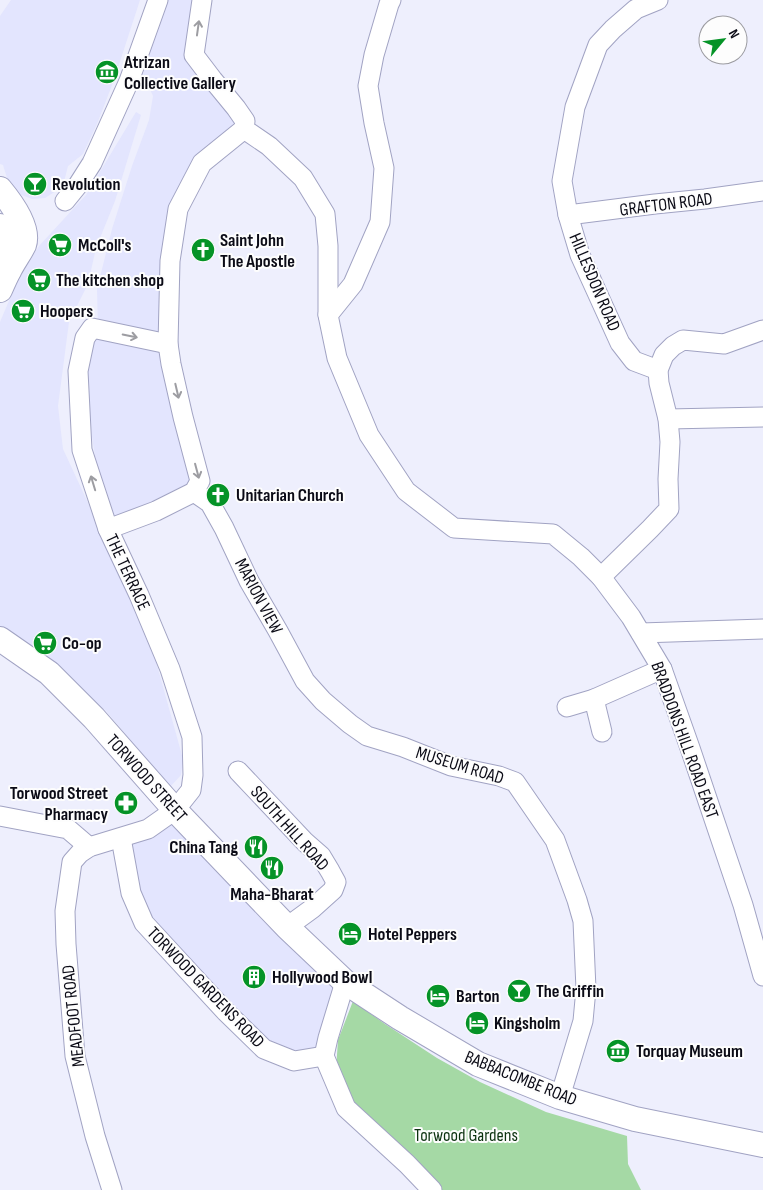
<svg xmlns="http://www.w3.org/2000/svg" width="763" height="1190" viewBox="0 0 763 1190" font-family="'Sofia Sans Condensed',sans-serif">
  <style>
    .built { fill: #e3e5fe }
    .green { fill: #a5d9a5 }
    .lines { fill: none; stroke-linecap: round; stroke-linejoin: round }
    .minor-casing { stroke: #a1a3c3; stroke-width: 21 }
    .major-casing { stroke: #a1a3c3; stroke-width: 26 }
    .minor { stroke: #fff; stroke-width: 19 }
    .major { stroke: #fff; stroke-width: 24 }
    .oneway { stroke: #9d9da2 }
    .labels { text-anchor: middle; stroke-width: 4; stroke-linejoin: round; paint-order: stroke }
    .poi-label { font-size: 18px; font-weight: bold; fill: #0b0b16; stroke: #fdfdfd; text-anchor: start }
    .street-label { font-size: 18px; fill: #0b0b16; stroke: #fdfdfd }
    .park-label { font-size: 18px; fill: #0b320f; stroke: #fdfdfd }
  </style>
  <rect width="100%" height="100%" fill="#eeeffd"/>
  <g class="built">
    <path d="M 11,0 L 140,0 L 114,80 L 97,124 L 83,154 L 68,166 L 64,182 L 56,191 L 45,198 L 32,199 L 19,194 L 8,181 L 3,165 L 0,164 L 0,16 Z"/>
    <path d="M 167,0 L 197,0 L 190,60 L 239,119 L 228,139 L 200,160 L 162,294 L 194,477 L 187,487 L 153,504 L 114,518 L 99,482 L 88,411 L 82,382 L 98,330 L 97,289 L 112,229 L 132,166 L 149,120 L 153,96 L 143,74 L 155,32 Z"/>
    <path d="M 136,112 L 141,115 L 115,201 L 96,248 L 88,284 L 69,322 L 58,406 L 63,449 L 155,647 L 157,665 L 183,759 L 181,775 L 170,787 L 106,711 L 58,671 L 0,630 L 0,322 L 16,284 L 39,246 L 86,195 Z"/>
    <path d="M 175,810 L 345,982 L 324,1056 L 264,1049 L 144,923 L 121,838 Z"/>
  </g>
  <path class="green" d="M 353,1001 L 385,1024 L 437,1058 L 480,1082 L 546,1112 L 627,1136 L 628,1164 L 641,1190 L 442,1190 L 418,1163 L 352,1103 L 336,1070 L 338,1040 Z"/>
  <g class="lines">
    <g class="minor-casing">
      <g id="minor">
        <path d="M 202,0 L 194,55 L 213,80 L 236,108 L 245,121 L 244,129"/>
        <path d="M 391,0 L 389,4 L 374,55 L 368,86 L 374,123 L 384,168 L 380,222 L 353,284 L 328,315 L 337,358 L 369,435 L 406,491 L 454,528 L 553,534 L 581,557 L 601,577 L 631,617 L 662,669 L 690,748 L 743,905 L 763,976"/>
        <path d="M 658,0 L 636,9 L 613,29 L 598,45 L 575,107 L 562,181 L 568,215 L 580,255 L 620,343 L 634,361 L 658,370"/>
        <path d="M 244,129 L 269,146 L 303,178 L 325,214 L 328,246 L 328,315"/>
        <path d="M 65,201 L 78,185 L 92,163 L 129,81 L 158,0"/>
        <path d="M 568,215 L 655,204 L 705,199 L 763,191"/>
        <path d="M 668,419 L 763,417"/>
        <path d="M 194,492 L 210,503 L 224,528 L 249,581 L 278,631 L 305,681 L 323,701 L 350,724 L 367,736 L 403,747 L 451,766 L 499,776 L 515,782 L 555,840 L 577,900 L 583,921 L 586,989 L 583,1021 L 560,1097"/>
        <path d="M 108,529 L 156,511 L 194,492 L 200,481 L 183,417 L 171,364 L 168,344 L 170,261 L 178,209 L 202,163 L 244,129"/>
        <path d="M 601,577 L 650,529 L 669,509 L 668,479 L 670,442 L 668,419 L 659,383 L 658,370 L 664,355 L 673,346 L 683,340 L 724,344 L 763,330"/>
        <path d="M 641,633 L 763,629"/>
        <path d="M 594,699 L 602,732"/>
        <path d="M 567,707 L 594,699 L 662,669"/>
        <path d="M 238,771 L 305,842 L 321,856 L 330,871 L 336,882 L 333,890 L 313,908 L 287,927"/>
        <path d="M 0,816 L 68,829 L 89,847"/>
        <path d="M 121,838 L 131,893 L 144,923 L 226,1012 L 264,1049 L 294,1061 L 324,1056"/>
        <path d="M 345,982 L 328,1038 L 324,1056 L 346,1108 L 407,1164 L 432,1190"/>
        <path d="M 112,1190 L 95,1136 L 75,1056 L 66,944 L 65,911 L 72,862 L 80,853 L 89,847 L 148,829 L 175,810 L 191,790 L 193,775 L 192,737 L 170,669 L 139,595 L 108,529 L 82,450 L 78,371 L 85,338 L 92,328 L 168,344"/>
      </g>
    </g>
    <g class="major-casing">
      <g id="major">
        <path d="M 0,189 C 10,201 30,228 24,245 C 20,253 14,261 10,269 C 6,276 3,283 0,290"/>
        <path d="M 0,226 L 8,272"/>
        <path d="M 0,639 L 49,673 L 94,718 L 175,810 L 287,927 L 345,982 L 400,1018 L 478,1064 L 560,1097 L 635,1119 L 763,1145"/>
      </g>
    </g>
    <use href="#minor" class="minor"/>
    <use href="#major" class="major"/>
  </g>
  <defs><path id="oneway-shaft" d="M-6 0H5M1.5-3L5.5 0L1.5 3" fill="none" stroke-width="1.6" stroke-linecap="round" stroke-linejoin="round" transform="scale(1.25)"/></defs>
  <g class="oneway">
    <use href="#oneway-shaft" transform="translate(198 28) rotate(-82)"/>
    <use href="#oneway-shaft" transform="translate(130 336) rotate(12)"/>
    <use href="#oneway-shaft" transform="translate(177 391) rotate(77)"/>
    <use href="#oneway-shaft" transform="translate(197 471) rotate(75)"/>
    <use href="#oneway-shaft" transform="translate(93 483) rotate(-107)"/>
  </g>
  <defs>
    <g id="museum-disc" transform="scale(1.25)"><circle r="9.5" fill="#059327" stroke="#fdfdfd"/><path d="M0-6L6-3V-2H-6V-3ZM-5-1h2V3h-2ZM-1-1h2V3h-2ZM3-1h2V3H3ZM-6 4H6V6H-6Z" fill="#fff"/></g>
    <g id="bar-disc" transform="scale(1.25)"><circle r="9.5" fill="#059327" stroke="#fdfdfd"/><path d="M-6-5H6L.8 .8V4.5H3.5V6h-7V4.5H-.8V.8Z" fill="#fff"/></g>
    <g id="supermarket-disc" transform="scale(1.25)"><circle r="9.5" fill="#059327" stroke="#fdfdfd"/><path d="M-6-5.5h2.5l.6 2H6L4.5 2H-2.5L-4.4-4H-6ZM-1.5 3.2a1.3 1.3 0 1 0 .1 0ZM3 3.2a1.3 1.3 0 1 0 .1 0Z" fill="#fff"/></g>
    <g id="church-disc" transform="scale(1.25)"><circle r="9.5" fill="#059327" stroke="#fdfdfd"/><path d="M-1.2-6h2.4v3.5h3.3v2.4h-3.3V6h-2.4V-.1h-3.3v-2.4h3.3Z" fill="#fff"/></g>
    <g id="pharmacy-disc" transform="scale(1.25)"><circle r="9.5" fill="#059327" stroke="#fdfdfd"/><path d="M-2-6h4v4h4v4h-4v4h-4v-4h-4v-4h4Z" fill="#fff"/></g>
    <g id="restaurant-disc" transform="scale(1.25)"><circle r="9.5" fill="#059327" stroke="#fdfdfd"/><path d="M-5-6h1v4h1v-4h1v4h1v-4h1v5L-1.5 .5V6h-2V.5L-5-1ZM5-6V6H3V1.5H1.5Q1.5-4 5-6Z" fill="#fff"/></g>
    <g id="hotel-disc" transform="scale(1.25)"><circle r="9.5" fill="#059327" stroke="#fdfdfd"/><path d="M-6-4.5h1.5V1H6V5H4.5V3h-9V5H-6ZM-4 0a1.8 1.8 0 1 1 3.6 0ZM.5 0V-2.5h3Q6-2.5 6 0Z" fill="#fff"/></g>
    <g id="building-disc" transform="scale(1.25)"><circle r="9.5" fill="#059327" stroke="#fdfdfd"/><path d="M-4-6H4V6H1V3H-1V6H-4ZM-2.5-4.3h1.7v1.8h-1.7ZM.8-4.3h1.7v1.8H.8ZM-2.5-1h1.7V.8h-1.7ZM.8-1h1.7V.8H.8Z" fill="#fff"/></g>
  </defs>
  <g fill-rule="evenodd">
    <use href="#museum-disc" x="107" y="72"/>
    <use href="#bar-disc" x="35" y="184"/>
    <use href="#supermarket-disc" x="60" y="245"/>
    <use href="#church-disc" x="203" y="250"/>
    <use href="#supermarket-disc" x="39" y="280"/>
    <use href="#supermarket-disc" x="23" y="311"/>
    <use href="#church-disc" x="218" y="495"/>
    <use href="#supermarket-disc" x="45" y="643"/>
    <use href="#pharmacy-disc" x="126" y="803"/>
    <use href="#restaurant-disc" x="256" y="847"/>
    <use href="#restaurant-disc" x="272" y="868"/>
    <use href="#hotel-disc" x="350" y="934"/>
    <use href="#building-disc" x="254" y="977"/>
    <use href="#bar-disc" x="519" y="991"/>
    <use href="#hotel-disc" x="438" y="996"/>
    <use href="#hotel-disc" x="477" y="1023"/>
    <use href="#museum-disc" x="618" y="1051"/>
  </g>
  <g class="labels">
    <g class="poi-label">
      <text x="124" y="68">Atrizan<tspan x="124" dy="21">Collective Gallery</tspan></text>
      <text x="52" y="190">Revolution</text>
      <text x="220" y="246">Saint John<tspan x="220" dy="21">The Apostle</tspan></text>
      <text x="78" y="251">McColl's</text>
      <text x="56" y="286">The kitchen shop</text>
      <text x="40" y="317">Hoopers</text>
      <text x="236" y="501">Unitarian Church</text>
      <text x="62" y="649">Co-op</text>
      <text x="108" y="799" text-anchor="end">Torwood Street<tspan x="108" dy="21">Pharmacy</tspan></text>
      <text x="238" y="853" text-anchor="end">China Tang</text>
      <text x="272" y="900" text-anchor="middle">Maha-Bharat</text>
      <text x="368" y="940">Hotel Peppers</text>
      <text x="272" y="983">Hollywood Bowl</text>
      <text x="536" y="997">The Griffin</text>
      <text x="456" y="1002">Barton</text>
      <text x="494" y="1029">Kingsholm</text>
      <text x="636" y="1057">Torquay Museum</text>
    </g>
    <g class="street-label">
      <text transform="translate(666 204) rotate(-7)" y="6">GRAFTON ROAD</text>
      <text transform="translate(595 282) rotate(67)" y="6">HILLESDON ROAD</text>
      <text transform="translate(128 572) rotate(65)" y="6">THE TERRACE</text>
      <text transform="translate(259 596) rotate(62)" y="6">MARION VIEW</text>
      <text transform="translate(685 740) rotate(70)" y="6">BRADDONS HILL ROAD EAST</text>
      <text transform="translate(460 765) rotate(17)" y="6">MUSEUM ROAD</text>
      <text transform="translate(147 778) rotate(48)" y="6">TORWOOD STREET</text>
      <text transform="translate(290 828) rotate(48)" y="6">SOUTH HILL ROAD</text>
      <text transform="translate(206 987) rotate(46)" y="6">TORWOOD GARDENS ROAD</text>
      <text transform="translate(73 1016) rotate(-96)" y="6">MEADFOOT ROAD</text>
      <text transform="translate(521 1078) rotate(22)" y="6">BABBACOMBE ROAD</text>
    </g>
    <g class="park-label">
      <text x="466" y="1141">Torwood Gardens</text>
    </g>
  </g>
  <g transform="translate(723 40) rotate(61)"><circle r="24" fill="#fdfdfd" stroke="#9c9ca1"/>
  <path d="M0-4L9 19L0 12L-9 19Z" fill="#059327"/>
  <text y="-8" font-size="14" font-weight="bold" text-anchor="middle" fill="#0b0b16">N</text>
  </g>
</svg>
